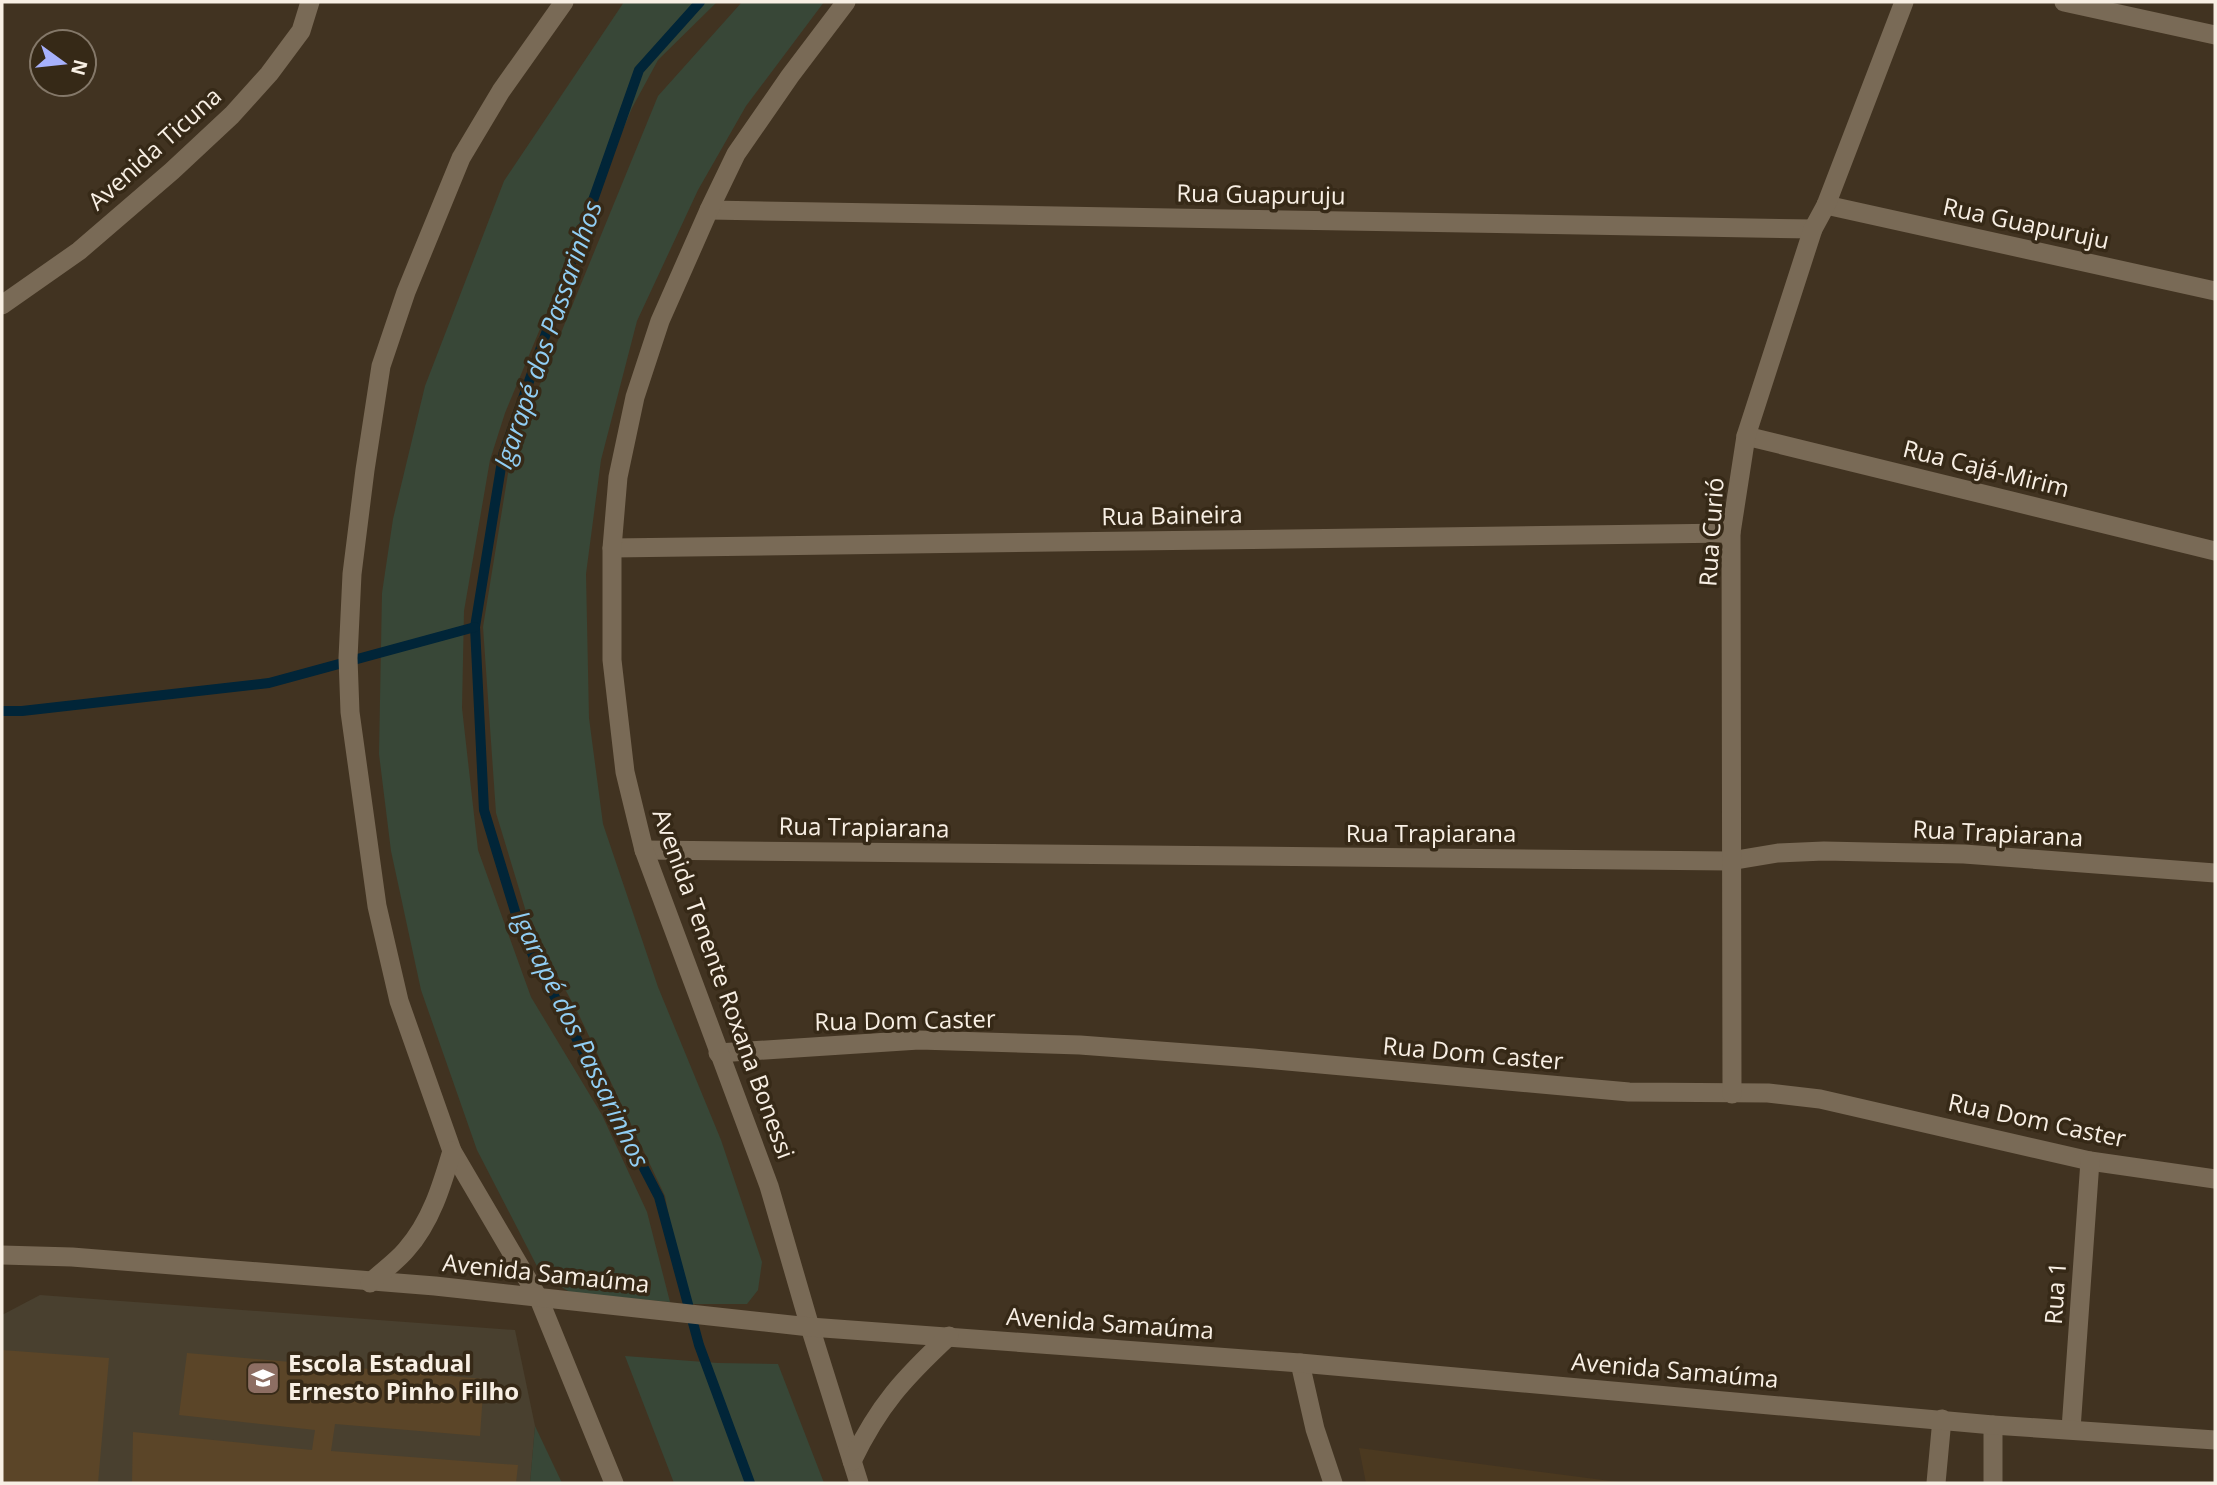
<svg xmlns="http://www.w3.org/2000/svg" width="2217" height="1485" viewBox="0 0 2217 1485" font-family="'Open Sans',sans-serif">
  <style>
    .built { fill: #4b3920 }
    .education { fill: #49402f }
    .green { fill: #384737 }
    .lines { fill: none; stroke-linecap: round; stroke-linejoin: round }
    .stream { stroke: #012538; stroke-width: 10 }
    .building { fill: #5b4528 }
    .service { stroke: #796a56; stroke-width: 19 }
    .minor { stroke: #796a56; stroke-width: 19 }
    .tertiary { stroke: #796a56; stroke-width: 19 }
    .labels { text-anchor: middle; stroke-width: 7; stroke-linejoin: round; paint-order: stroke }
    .street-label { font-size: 24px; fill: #f8efe4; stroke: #362917 }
    .poi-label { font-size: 24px; font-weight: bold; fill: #f8efe4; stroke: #362917; text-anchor: start }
    .water-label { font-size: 26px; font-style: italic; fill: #91cef4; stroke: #362917 }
  </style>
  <rect width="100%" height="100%" fill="#413321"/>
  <path class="built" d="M 1359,1448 L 1626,1483 L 1366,1483 Z"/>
  <path class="education" d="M 40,1295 L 515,1330 L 535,1426 L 530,1483 L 2,1483 L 2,1315 Z"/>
  <g class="green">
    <path d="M 624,2 L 717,2 L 658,60 L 632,108 L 505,413 L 490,460 L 464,611 L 462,708 L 478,850 L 531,997 L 602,1115 L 647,1212 L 670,1302 L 571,1293 L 541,1274 L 477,1150 L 421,990 L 391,851 L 379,754 L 382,593 L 393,519 L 425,386 L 504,181 Z"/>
    <path d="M 742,2 L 824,2 L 746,106 L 698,190 L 637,321 L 601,460 L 586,574 L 589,718 L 603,824 L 658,987 L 721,1140 L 762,1262 L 758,1290 L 747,1304 L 686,1304 L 665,1196 L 578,1013 L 530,925 L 496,813 L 483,627 L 511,455 L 658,96 Z"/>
    <path d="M 625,1356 L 718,1363 L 778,1364 L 824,1483 L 674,1483 Z"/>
    <path d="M 535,1426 L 562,1483 L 530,1483 Z"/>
  </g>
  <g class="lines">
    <g class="stream">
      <path d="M 700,2 L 639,70 L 503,455 L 475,627 L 484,810 L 522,934 L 659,1197 L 699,1345 L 750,1483"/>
      <path d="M 2,711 L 22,711 L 269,683 L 475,627"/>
    </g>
  </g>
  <g class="building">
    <path d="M 2,1350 L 109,1358 L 98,1483 L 2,1483 Z"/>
    <path d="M 187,1353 L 484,1379 L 480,1436 L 335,1424 L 331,1451 L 518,1465 L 516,1483 L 132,1483 L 133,1432 L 312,1450 L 315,1430 L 179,1415 Z"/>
  </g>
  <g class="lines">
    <g class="service">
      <path d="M 1993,1425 L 1993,1483"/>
      <path d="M 1936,1483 L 1942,1419"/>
    </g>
    <g class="minor">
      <path d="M 2064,2 L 2215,35"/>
      <path d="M 1826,205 L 2215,291"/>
      <path d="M 709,210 L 1813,229"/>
      <path d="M 2,305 L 79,251 L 172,171 L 232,115 L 269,74 L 301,31 L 310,2"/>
      <path d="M 1746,436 L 2215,551"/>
      <path d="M 612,548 L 1731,533"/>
      <path d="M 644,850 L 1730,861 L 1778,853 L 1824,851 L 1964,854 L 2215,873"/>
      <path d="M 718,1053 L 919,1040 L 1080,1045 L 1253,1058 L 1629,1092 L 1768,1093 L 1820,1099 L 2090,1161 L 2215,1179"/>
      <path d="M 1732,1094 L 1731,533 L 1746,436 L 1813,229 L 1826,205 L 1904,2"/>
      <path d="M 1300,1363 L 1315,1429 L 1333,1483"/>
      <path d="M 2071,1429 L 2090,1161"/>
    </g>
    <g class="tertiary">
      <path d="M 564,2 L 501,91 L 461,158 L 406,292 L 381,366 L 365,470 L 352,574 L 348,658 L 350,712 L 377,906 L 399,1001 L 452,1151 L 539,1299 L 614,1483"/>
      <path d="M 846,2 L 790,76 L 736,154 L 709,210 L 660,321 L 635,397 L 618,477 L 612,548 L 612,660 L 625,772 L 644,850 L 769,1186 L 810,1327 L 859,1483"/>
      <path d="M 2,1255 L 72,1257 L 435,1286 L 810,1327 L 1300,1363 L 1993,1425 L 2215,1440"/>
      <path d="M 370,1283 C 381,1272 396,1262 406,1250 C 431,1222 442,1185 452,1151"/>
      <path d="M 852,1461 C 879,1405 904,1378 949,1336"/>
    </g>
  </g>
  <defs>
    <g id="school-square" transform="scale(1.75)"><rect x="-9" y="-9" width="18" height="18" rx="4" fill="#8d6e63" stroke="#362917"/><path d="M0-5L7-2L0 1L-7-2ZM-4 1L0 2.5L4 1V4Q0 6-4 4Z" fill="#fff"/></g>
  </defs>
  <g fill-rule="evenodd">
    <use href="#school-square" x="263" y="1378"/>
  </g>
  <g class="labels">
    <g class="street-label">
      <text transform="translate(155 149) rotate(-42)" y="8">Avenida Ticuna</text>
      <text transform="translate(1261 195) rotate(1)" y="8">Rua Guapuruju</text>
      <text transform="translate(2026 224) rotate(12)" y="8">Rua Guapuruju</text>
      <text transform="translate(1986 469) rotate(14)" y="8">Rua Cajá-Mirim</text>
      <text transform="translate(1172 516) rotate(-1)" y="8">Rua Baineira</text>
      <text transform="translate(1712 532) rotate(-86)" y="8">Rua Curió</text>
      <text transform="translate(864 828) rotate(1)" y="8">Rua Trapiarana</text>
      <text x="1431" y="842">Rua Trapiarana</text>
      <text transform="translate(1998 834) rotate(3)" y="8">Rua Trapiarana</text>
      <text transform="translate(723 984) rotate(70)" y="8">Avenida Tenente Roxana Bonessi</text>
      <text transform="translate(905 1021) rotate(-1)" y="8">Rua Dom Caster</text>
      <text transform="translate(1473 1054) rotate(5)" y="8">Rua Dom Caster</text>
      <text transform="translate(2037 1121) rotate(12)" y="8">Rua Dom Caster</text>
      <text transform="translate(546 1274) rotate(6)" y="8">Avenida Samaúma</text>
      <text transform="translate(2056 1293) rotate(-86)" y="8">Rua 1</text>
      <text transform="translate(1110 1324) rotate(4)" y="8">Avenida Samaúma</text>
      <text transform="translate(1675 1371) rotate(5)" y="8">Avenida Samaúma</text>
    </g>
    <g class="poi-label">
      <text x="288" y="1372">Escola Estadual<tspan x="288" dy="28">Ernesto Pinho Filho</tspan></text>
    </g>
    <g class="water-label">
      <text transform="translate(548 335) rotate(-71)" y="9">Igarapé dos Passarinhos</text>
      <text transform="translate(580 1039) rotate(64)" y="9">Igarapé dos Passarinhos</text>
    </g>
  </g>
  <rect width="2217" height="1485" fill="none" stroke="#f8efe4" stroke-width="7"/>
  <g transform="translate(63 63) rotate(105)"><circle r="33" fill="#362917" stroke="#847869" stroke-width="2"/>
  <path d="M0-5L12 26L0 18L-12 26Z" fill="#a7b1fc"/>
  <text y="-10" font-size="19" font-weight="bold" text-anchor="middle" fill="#f8efe4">N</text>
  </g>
</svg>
